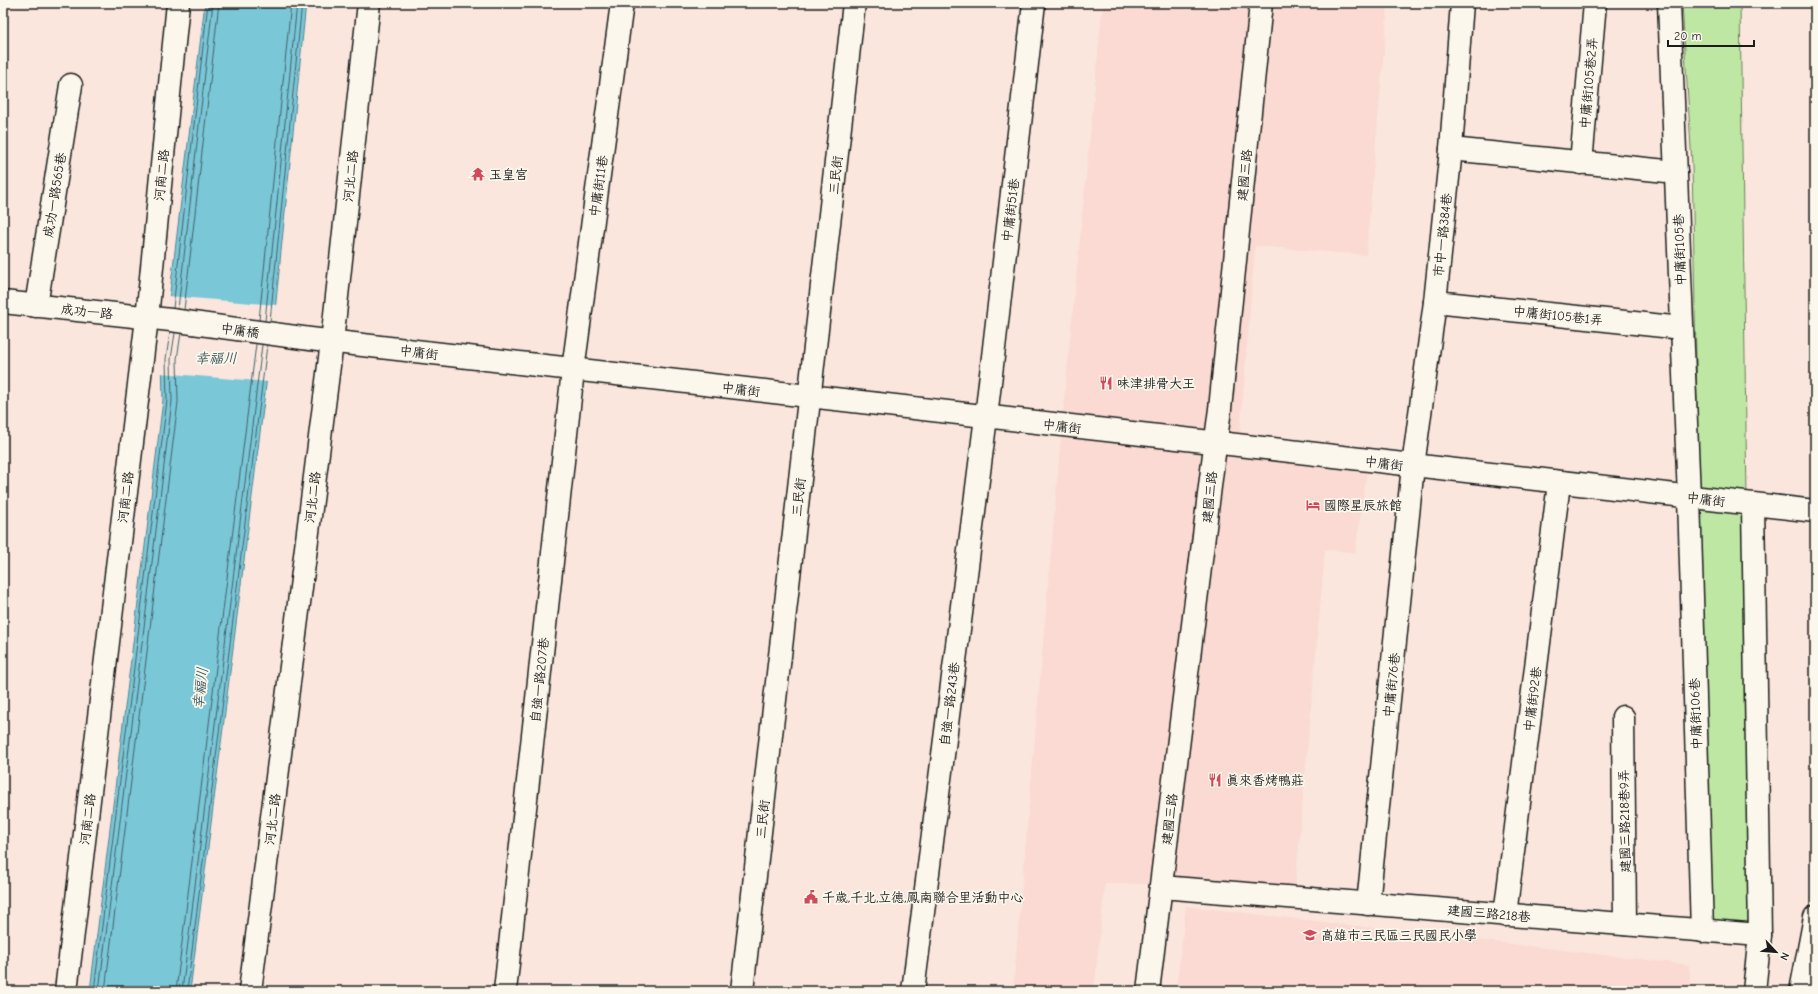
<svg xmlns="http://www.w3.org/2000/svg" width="1818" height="994" viewBox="0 0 1818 994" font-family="'Comic Neue','LXGW WenKai TC',sans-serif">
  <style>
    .built { fill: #fadad2 }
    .green { fill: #bee7a3; stroke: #6d8260 }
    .water { fill: #7ac7d8; stroke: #54838d }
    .pier { fill: #fae6dd }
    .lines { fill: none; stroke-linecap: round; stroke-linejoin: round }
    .shore { stroke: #426067; stroke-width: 1 }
    .minor-casing { stroke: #1c1c1c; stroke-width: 25 }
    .minor { stroke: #fbf7ec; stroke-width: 22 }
    .labels { text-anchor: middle; stroke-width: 3.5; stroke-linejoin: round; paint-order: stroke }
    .street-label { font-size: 13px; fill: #1c1c1c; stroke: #fbf7ec }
    .poi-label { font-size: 13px; fill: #1c1c1c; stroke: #fbf7ec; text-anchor: start }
    .water-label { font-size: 14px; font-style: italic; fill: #3d585e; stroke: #fbf7ec }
  </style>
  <rect width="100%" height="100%" fill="#fae6dd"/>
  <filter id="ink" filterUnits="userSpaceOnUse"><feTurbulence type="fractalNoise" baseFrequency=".025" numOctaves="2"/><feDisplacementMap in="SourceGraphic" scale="8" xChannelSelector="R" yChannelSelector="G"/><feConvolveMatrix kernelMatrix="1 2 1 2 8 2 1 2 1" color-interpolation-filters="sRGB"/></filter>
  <g filter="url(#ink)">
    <g class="built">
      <path d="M 1103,3 L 1388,3 L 1366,255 L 1255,246 L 1240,432 L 1370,450 L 1355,552 L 1325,550 L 1295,888 L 1105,883 L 1094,991 L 1013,991 L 1065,392 Z"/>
      <path d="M 1186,906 L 1689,965 L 1691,991 L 1176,991 Z"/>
    </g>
    <path class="green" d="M 1682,3 L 1740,3 L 1753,928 L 1708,925 L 1692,164 Z"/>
    <path class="water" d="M 205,3 L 306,3 L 274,321 L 190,991 L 90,991 L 163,400 L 162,358 Z"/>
    <path class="pier" d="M 168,296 L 277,305 L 269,382 L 160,373 L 160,358 Z"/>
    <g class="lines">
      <g class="shore">
        <path d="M 173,308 L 208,3"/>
        <path d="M 178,309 L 213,3"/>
        <path d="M 184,310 L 219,3"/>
        <path d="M 259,320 L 291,3"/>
        <path d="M 265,321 L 297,3"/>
        <path d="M 270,321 L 302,3"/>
        <path d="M 94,991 L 167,400 L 166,359 L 170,332"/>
        <path d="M 99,991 L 172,401 L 171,359 L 175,333"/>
        <path d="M 105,991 L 178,402 L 177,359 L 181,333"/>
        <path d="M 176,991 L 256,344"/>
        <path d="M 182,991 L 262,345"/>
        <path d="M 187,991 L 267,345"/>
      </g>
      <g class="minor-casing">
        <g id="minor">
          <path d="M 1669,3 L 1689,497 L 1702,931"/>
          <path d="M 1451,149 L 1676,172"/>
          <path d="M 1581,163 L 1595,3"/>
          <path d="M 3,302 L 171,320 L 310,339 L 1815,511"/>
          <path d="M 1435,302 L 1682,328"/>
          <path d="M 36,306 L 71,85"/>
          <path d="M 1753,505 L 1760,935"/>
          <path d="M 1623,717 L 1625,924"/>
          <path d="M 1161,887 L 1760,935 L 1754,991"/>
          <path d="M 1368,904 L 1413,466 L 1435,302 L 1451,149 L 1462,3"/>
          <path d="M 1505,915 L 1559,483"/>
          <path d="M 66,991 L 147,318 L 178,3"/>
          <path d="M 250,991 L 332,342 L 369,3"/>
          <path d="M 505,991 L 573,370 L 622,3"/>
          <path d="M 742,991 L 854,3"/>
          <path d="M 913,991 L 986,417 L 1034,3"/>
          <path d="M 1148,991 L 1213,462 L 1220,409 L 1261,3"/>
          <path d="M 1801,991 L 1815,917"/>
        </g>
      </g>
      <use href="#minor" class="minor"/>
    </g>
  </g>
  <defs>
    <g id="temple-bare" transform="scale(1.08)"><path d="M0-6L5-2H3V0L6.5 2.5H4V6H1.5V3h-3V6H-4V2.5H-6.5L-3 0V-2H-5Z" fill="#d1495b" stroke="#fbf7ec" stroke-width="2.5" paint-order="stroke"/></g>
    <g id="restaurant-bare" transform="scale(1.08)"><path d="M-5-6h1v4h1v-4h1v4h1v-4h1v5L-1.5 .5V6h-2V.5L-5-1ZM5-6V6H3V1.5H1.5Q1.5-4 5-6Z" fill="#d1495b" stroke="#fbf7ec" stroke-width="2.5" paint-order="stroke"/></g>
    <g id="hotel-bare" transform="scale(1.08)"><path d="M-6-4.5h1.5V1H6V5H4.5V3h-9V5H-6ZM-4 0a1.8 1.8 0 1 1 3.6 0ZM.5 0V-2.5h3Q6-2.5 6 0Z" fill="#d1495b" stroke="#fbf7ec" stroke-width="2.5" paint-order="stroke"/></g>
    <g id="civic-bare" transform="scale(1.08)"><path d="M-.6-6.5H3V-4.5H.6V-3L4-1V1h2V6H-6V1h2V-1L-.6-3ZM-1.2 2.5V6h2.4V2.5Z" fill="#d1495b" stroke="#fbf7ec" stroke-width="2.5" paint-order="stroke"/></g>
    <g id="school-bare" transform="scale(1.08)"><path d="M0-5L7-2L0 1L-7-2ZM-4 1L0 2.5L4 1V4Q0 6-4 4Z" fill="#d1495b" stroke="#fbf7ec" stroke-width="2.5" paint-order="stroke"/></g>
  </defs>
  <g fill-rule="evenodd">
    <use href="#temple-bare" x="478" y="174"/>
    <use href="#restaurant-bare" x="1106" y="383"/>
    <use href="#hotel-bare" x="1313" y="505"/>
    <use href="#restaurant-bare" x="1215" y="780"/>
    <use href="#civic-bare" x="811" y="897"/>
    <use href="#school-bare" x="1310" y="935"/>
  </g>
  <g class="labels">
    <g class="street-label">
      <text transform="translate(1588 83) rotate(-85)" y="5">中庸街105巷2弄</text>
      <text transform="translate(161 175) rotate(-84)" y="5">河南二路</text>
      <text transform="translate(835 175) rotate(-84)" y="5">三民街</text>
      <text transform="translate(1244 175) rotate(-84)" y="5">建國三路</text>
      <text transform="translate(350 176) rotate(-84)" y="5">河北二路</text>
      <text transform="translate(598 186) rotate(-82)" y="5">中庸街11巷</text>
      <text transform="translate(54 195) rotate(-81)" y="5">成功一路565巷</text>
      <text transform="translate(1010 210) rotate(-83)" y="5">中庸街51巷</text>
      <text transform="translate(1442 235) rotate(-84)" y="5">市中一路384巷</text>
      <text transform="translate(1679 250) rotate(-92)" y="5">中庸街105巷</text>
      <text transform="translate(87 311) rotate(6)" y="5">成功一路</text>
      <text transform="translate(1558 315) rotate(6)" y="5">中庸街105巷1弄</text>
      <text transform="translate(240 330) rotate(8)" y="5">中庸橋</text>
      <text transform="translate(419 352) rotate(7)" y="5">中庸街</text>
      <text transform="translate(741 389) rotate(7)" y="5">中庸街</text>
      <text transform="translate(1062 426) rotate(7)" y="5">中庸街</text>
      <text transform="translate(1384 463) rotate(7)" y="5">中庸街</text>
      <text transform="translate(125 497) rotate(-83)" y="5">河南二路</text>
      <text transform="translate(312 497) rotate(-83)" y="5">河北二路</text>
      <text transform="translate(798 497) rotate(-84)" y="5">三民街</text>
      <text transform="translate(1209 497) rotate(-84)" y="5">建國三路</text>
      <text transform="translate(1706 499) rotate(7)" y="5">中庸街</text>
      <text transform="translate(539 680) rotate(-84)" y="5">自強一路207巷</text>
      <text transform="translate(1391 685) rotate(-84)" y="5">中庸街76巷</text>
      <text transform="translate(1532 699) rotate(-83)" y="5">中庸街92巷</text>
      <text transform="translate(949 704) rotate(-83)" y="5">自強一路243巷</text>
      <text transform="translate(1695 714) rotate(-92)" y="5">中庸街106巷</text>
      <text transform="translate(87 819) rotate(-83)" y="5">河南二路</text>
      <text transform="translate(272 819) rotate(-83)" y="5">河北二路</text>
      <text transform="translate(762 819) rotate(-84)" y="5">三民街</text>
      <text transform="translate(1169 819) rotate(-83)" y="5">建國三路</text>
      <text transform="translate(1624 821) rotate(-91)" y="5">建國三路218巷9弄</text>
      <text transform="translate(1489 913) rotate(5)" y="5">建國三路218巷</text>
    </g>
    <g class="poi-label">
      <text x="489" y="179">玉皇宮</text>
      <text x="1117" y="388">味津排骨大王</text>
      <text x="1324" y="510">國際星辰旅館</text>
      <text x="1226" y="785">真來香烤鴨莊</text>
      <text x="822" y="902">千歲,千北,立德,鳳南聯合里活動中心</text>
      <text x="1321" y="940">高雄市三民區三民國民小學</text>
    </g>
    <g class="water-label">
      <text x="216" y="363">幸福川</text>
      <text transform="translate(200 688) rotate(-83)" y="5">幸福川</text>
    </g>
  </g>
  <rect width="1818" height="994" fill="none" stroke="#fbf7ec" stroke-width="16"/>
  <rect x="8" y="8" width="1802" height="978" fill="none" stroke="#1c1c1c" stroke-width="1.5" filter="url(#ink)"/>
  <g transform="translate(1776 952) rotate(116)" stroke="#fbf7ec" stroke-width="3" paint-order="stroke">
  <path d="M0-3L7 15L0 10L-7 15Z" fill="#1c1c1c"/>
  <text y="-6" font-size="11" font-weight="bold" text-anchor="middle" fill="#1c1c1c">N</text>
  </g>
  <path d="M1668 40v6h86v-6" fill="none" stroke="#1c1c1c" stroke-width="2"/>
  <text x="1674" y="40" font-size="12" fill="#1c1c1c" stroke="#fbf7ec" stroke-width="3" paint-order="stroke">20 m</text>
</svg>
